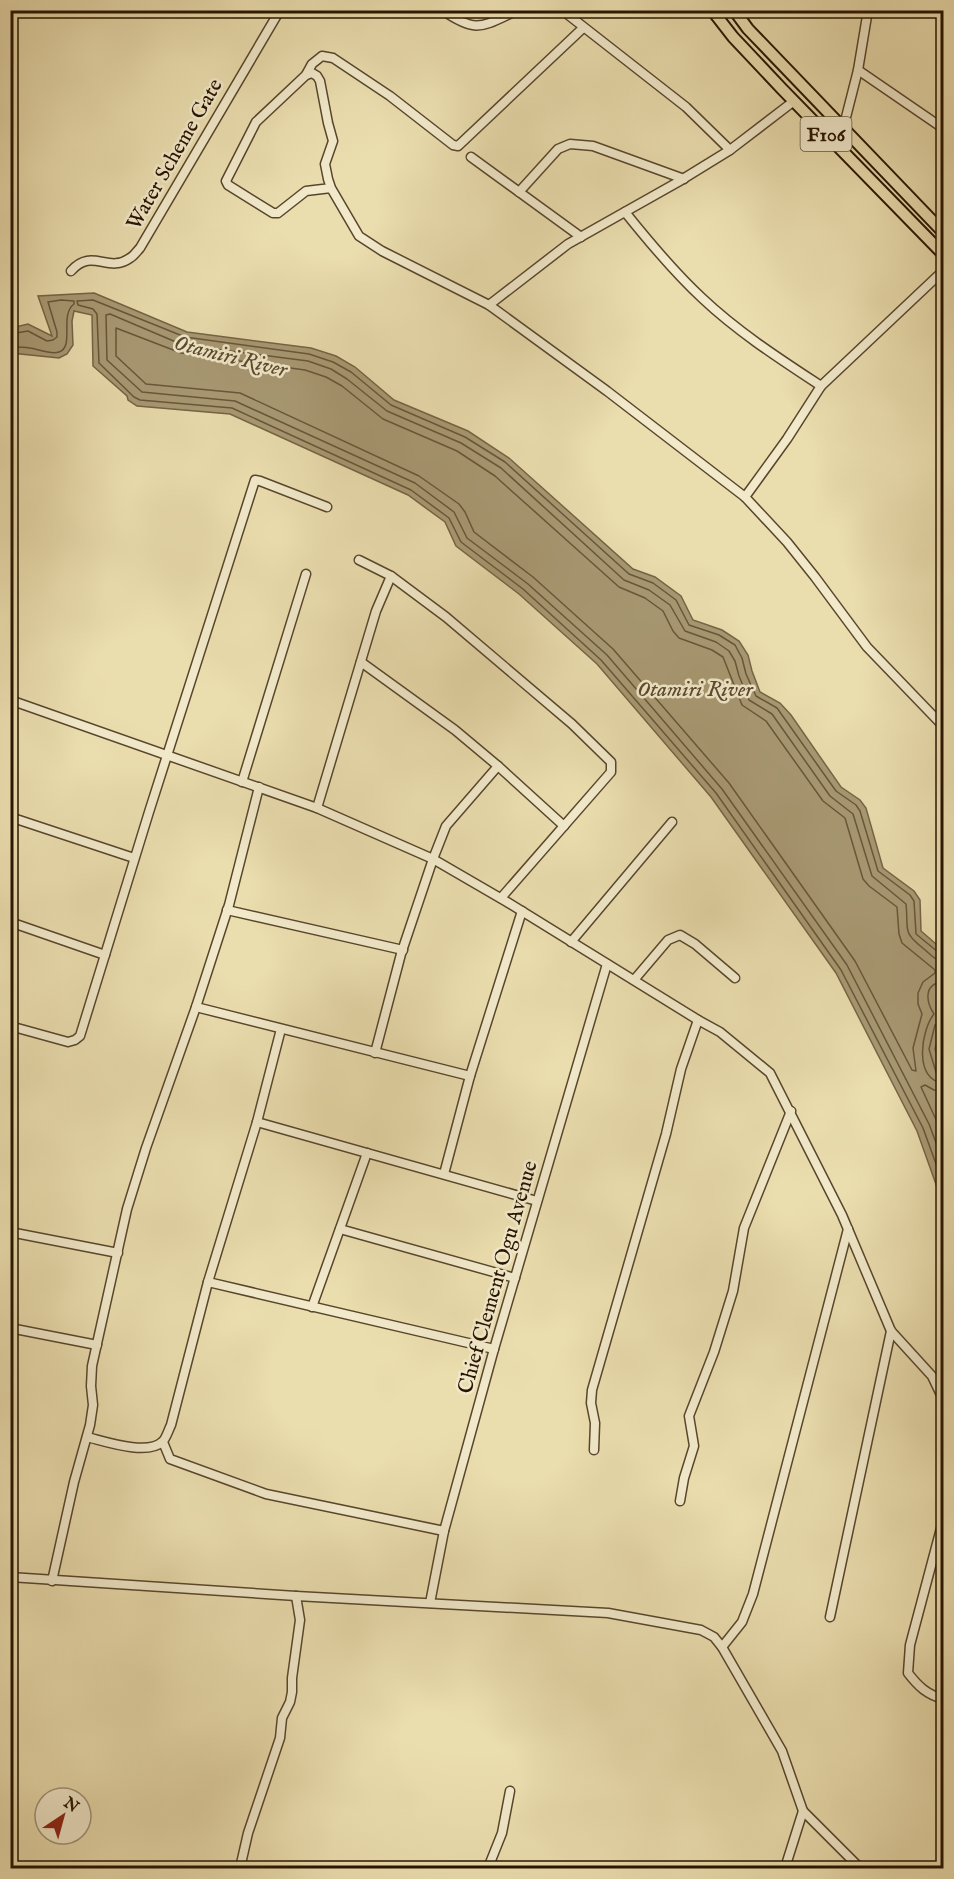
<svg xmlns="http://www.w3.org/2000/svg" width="954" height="1879" viewBox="0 0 954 1879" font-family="'IM FELL English',serif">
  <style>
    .water { fill: #a89973; stroke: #756445; stroke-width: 1.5 }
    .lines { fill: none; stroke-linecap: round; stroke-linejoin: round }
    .shore { stroke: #68563a; stroke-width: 1.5 }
    .minor-casing { stroke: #58462c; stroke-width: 11 }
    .major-casing { stroke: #281401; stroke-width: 14 }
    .minor { stroke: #f1e9ca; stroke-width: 8 }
    .major { stroke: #eaddae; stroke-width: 10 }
    .labels { text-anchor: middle; stroke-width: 5; stroke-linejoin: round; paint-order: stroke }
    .shield { fill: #f1e9ca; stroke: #64543d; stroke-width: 1.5 }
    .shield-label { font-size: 20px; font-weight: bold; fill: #281401 }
    .street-label { font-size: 21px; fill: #281401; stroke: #f1e9ca }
    .water-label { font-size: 22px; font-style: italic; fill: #5b492f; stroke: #f1e9ca }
  </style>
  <rect width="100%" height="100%" fill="#eaddae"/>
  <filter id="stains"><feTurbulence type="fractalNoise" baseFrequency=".00333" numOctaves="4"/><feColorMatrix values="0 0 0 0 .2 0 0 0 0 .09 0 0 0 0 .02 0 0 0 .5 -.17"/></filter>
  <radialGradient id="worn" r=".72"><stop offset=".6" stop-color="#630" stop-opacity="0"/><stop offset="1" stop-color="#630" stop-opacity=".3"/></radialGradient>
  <path class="water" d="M 94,293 L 187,332 L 311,348 L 336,356 L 355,367 L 394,400 L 468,431 L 509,458 L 633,569 L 655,577 L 681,596 L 693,620 L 722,630 L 739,641 L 748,655 L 752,671 L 760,692 L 780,703 L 791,715 L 841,787 L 860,800 L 866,808 L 883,868 L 914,891 L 920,900 L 921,931 L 943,950 L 941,1027 L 935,1049 L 943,1076 L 943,1204 L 917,1131 L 836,973 L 711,797 L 597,664 L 519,594 L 456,546 L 445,522 L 408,495 L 230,414 L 137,406 L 128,400 L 127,396 L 93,366 L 92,315 L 74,311 L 72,321 L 73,345 L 67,354 L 59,358 L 11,353 L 11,328 L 28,324 L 52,336 L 38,296 Z"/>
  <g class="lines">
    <g class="shore">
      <path d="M 116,328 L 181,353 L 305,370 L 326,377 L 342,386 L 383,419 L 457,451 L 495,476 L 619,587 L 645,598 L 663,611 L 673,631 L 679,638 L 712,650 L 723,657 L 742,705 L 766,721 L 823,801 L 845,818 L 863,879 L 869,886 L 897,907 L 899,934 L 902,943 L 935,970 L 935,973 L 923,982 L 918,993 L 918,1004 L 922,1014 L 913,1048 L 916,1071 L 912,1070 L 855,961 L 729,783 L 613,649 L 533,577 L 474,532 L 465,512 L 459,504 L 419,476 L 240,393 L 146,384 L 116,356 Z"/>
      <path d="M 10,334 L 28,331 L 47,341 L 53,340 L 57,337 L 57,332 L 48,302 L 61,300 L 74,301 L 74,304 C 59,315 75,347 59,352 C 50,355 39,349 30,348 C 24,347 17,347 10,347"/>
      <path d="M 944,953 L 938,952 L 916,934 L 914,901 L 910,895 L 878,871 L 860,811 L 856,805 L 836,791 L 777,708 L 756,696 L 746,674 L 742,658 L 735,645 L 719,635 L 689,625 L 676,600 L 653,583 L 629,574 L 505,462 L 465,437 L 391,405 L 351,372 L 333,362 L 309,354 L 185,337 L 93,300 L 77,301 L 78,305 L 93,309 L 97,314 L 99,363 L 134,397 L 140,400 L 232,408 L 411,490 L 449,518 L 461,542 L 523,589 L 601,660 L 716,793 L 841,970 L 923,1128 L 944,1186"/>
      <path d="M 944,961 C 934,960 931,955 924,949 C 901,931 909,930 906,904 L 872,876 L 853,814 L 830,796 L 772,714 L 749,700 L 739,676 L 735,661 L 729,651 L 716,642 L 685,631 L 670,605 L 649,590 L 624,580 L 501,468 L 461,443 L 387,411 L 347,379 L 331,369 L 308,361 L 183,345 L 110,314 L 106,315 L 107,360 L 142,392 L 235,401 L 415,483 L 454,512 L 467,538 L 528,584 L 607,655 L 722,789 L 847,965 L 929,1124 L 944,1164"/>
      <path d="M 944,982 C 923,983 926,1002 934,1014 C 921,1030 913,1081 944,1083"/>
      <path d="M 944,1021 L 935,1025 L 929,1049 L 936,1072 L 944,1075"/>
      <path d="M 944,1092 L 934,1090 L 925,1085 L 921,1087 L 944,1137"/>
    </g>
    <g class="minor-casing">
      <g id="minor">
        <path d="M 442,10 C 477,34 481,27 518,10"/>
        <path d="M 562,10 L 686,107 L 730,150"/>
        <path d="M 858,70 L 944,129"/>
        <path d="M 306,75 L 312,64 L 322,56 L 333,58 L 390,96 L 453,145 L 458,146 L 583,28"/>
        <path d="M 843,129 L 858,70 L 868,10"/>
        <path d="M 471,157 L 581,237"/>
        <path d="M 331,188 L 306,191 L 278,213 L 273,213 L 228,185 L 226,181 L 256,122 L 306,75 L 312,73 L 317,76 L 320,81 L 328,123 L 333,141 L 325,164 L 328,179 L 331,188 L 359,236 L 382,251 L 489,305 L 607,391 L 745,497 L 787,542 L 815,577 L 867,647 L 944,727"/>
        <path d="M 519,192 L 558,149 L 570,144 L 593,146 L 684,179"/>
        <path d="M 625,212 C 649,242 674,272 702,298 C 738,332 780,359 821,386 L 944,270"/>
        <path d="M 71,271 C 92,247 108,274 130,258 C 134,256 137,251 140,248 L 280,10"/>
        <path d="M 489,305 L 568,244 L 678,182 L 730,150 L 794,101"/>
        <path d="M 745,497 L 787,439 L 821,386"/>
        <path d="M 359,560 L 391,576 L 446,617 L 572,724 L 611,762 L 611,772 L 501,898"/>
        <path d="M 361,662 L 455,730 L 498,766 L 564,826"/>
        <path d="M 10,700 L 317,808 L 433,859 L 507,902 L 698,1020 L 720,1032 L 770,1073 L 842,1215 L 891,1331 L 932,1376 L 944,1401"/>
        <path d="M 242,782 L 306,574"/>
        <path d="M 317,808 L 376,611 L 391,576"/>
        <path d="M 10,817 L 134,858"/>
        <path d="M 227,910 L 403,950"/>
        <path d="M 10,922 L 105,955"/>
        <path d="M 571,942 L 672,822"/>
        <path d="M 634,980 L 668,940 L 680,935 L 695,944 L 735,978"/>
        <path d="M 196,1007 L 470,1076"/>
        <path d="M 10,1026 L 68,1042 L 75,1040 L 80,1036 L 149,812 L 255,480 L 260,481 L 327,507"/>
        <path d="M 375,1053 L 401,954 L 433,859 L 446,826 L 498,766"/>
        <path d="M 257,1122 L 537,1201"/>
        <path d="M 444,1174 L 470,1076 L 522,911"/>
        <path d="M 340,1229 L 515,1278"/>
        <path d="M 10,1232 L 118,1253"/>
        <path d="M 208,1282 L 494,1349"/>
        <path d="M 312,1307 L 367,1153"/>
        <path d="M 10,1328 L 97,1345"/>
        <path d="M 87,1437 C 104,1441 147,1456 162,1442 C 166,1439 168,1431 171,1425 L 208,1282 L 257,1122 L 281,1029"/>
        <path d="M 163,1442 L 170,1459 L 266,1494 L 444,1531"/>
        <path d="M 594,1450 L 595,1423 L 591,1403 L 592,1390 L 666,1134 L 681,1069 L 698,1020"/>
        <path d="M 680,1501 L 684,1478 L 694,1446 L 689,1416 L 714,1352 L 733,1291 L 744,1228 L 791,1111"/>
        <path d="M 944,1517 L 910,1645 L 908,1673 C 918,1686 927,1695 944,1699"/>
        <path d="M 10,1577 L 296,1596 L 608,1613 L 701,1630 L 714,1637 L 722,1647 L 782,1751 L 803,1811"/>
        <path d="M 52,1581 L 74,1482 L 90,1425 L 93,1405 L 91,1386 L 92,1366 L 127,1209 L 146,1148 L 196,1007 L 229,905 L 259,787"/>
        <path d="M 430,1603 L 444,1531 L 494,1349 L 607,964"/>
        <path d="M 830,1617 L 891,1331"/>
        <path d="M 722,1647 L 742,1622 L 753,1594 L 848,1229"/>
        <path d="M 240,1868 L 248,1833 L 280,1738 L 282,1718 L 290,1702 L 292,1692 L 292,1678 L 300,1620 L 296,1596"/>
        <path d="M 488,1868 L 502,1833 L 510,1791"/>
        <path d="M 785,1868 L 803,1811 L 860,1868"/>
      </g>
    </g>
    <g class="major-casing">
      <g id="major">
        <path d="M 712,10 L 733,37 L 782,89 L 944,255"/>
        <path d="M 734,10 L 748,29 L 944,233"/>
      </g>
    </g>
    <use href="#minor" class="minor"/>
    <use href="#major" class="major"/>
  </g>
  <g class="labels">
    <rect class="shield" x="800.5" y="117" width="51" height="34" rx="4.5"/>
    <g class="shield-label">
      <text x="826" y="141">F106</text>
    </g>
    <g class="street-label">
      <text transform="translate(174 154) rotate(-60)" y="7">Water Scheme Gate</text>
      <text transform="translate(497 1277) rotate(-74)" y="7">Chief Clement Ogu Avenue</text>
    </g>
    <g class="water-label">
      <text transform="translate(231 355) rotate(14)" y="8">Otamiri River</text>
      <text x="695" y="696">Otamiri River</text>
    </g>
  </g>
  <rect width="954" height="1879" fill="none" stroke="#eaddae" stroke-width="36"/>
  <rect x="12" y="12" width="930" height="1855" fill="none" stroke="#281401" stroke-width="3"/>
  <rect x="18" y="18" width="918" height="1843" fill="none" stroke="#281401" stroke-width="1.5"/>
  <g transform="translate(63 1816) rotate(36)"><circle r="28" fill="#f1e9ca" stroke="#a1947a" stroke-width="1.5"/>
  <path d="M0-4.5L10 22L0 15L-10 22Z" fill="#8f2418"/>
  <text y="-9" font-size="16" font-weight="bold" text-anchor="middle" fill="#281401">N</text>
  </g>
  <rect width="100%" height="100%" filter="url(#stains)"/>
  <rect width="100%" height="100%" fill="url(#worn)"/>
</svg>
